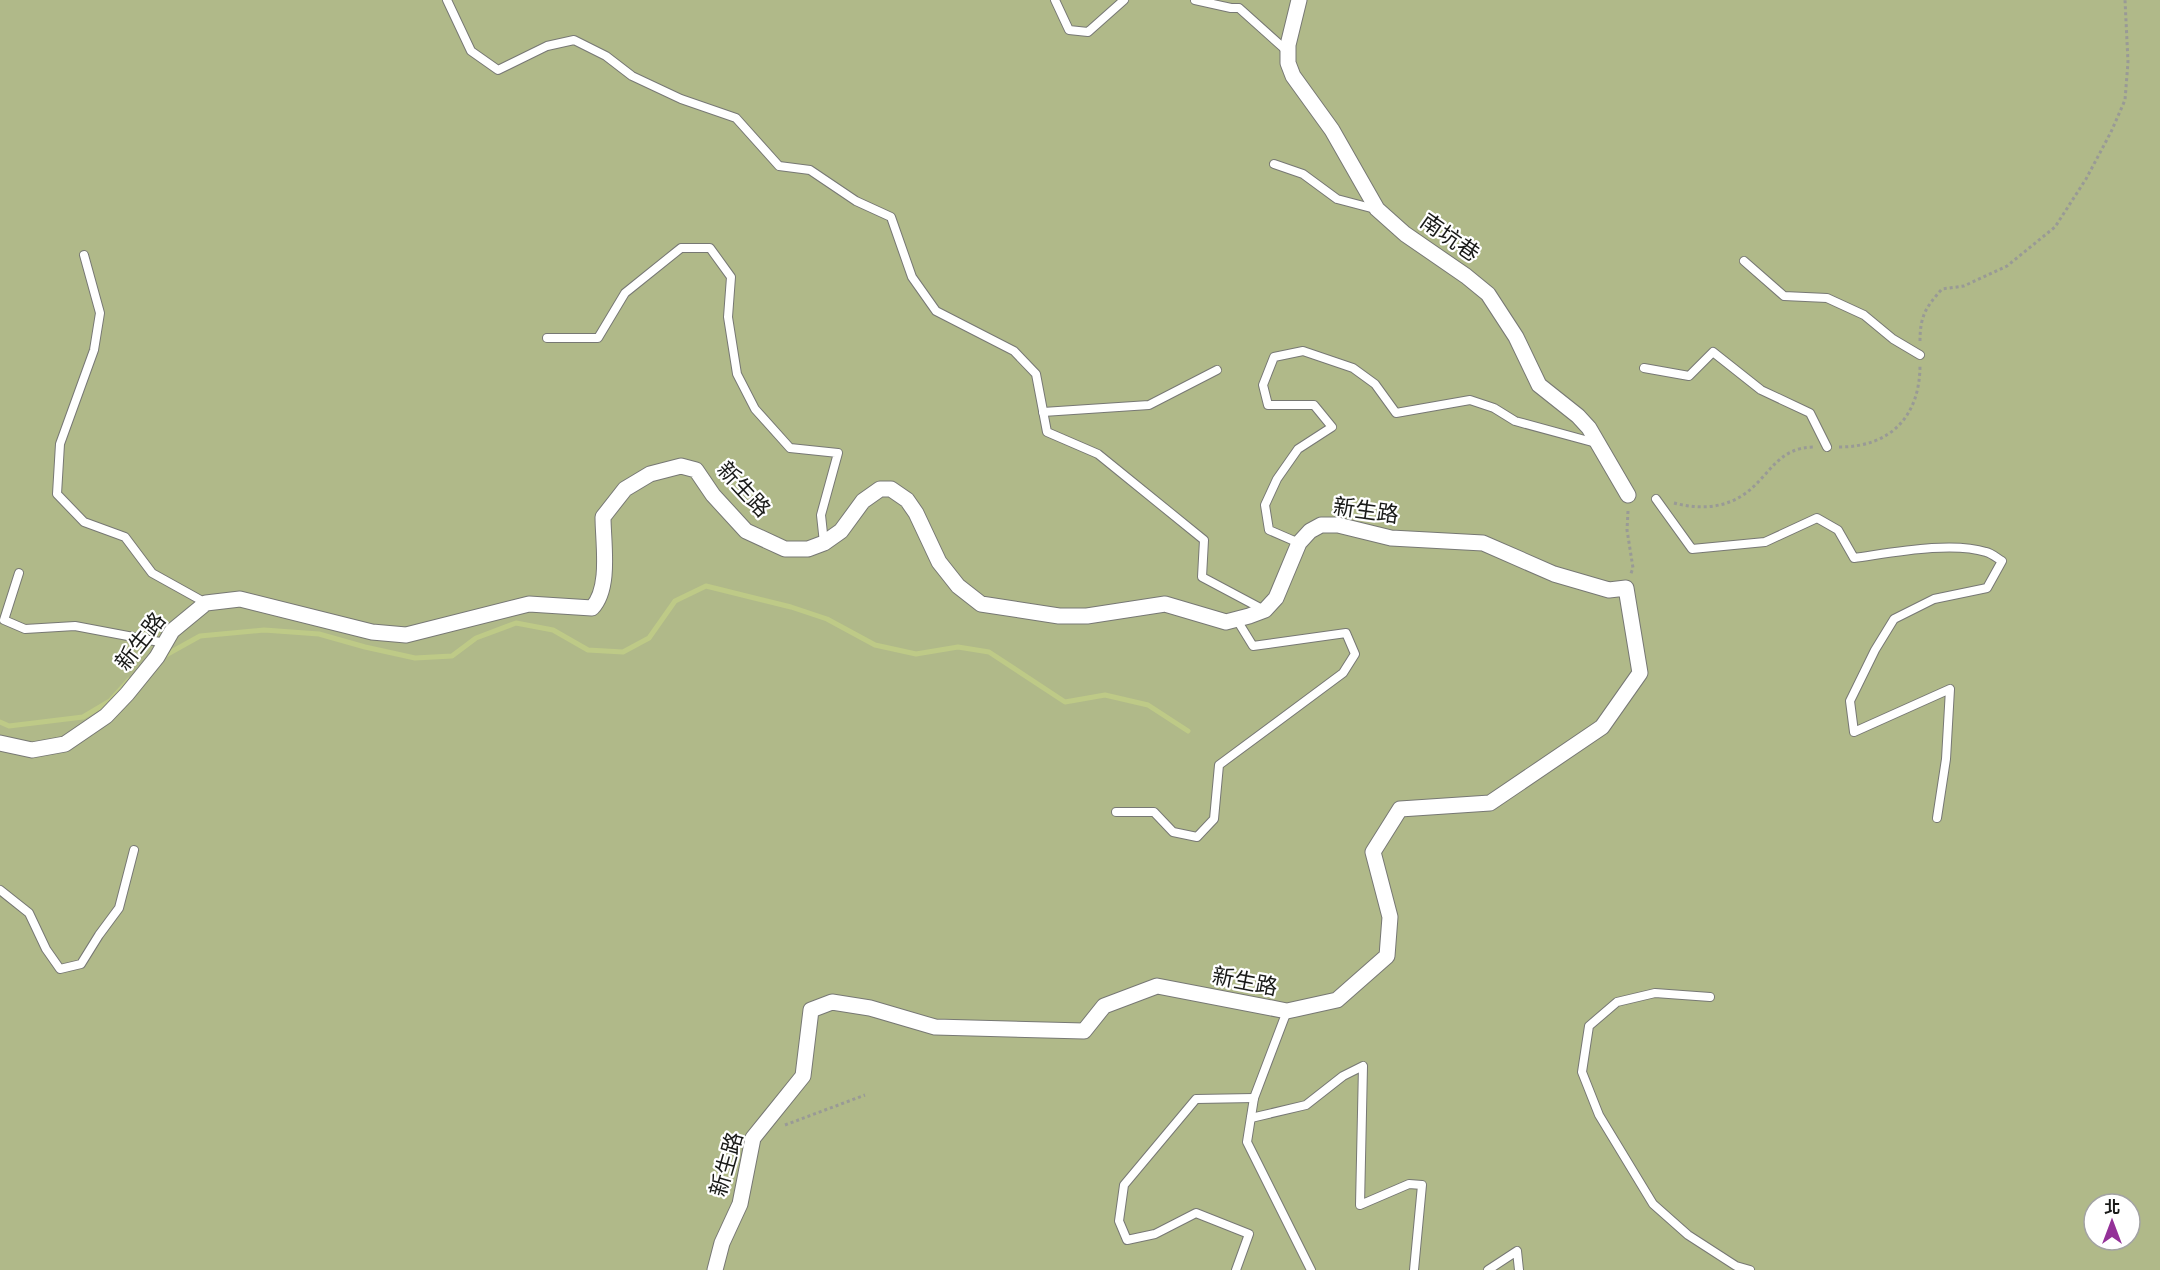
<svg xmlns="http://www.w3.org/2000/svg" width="2160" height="1270" viewBox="0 0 2160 1270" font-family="'Sofia Sans Condensed','Noto Sans TC',sans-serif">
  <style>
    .green { fill: #b0b989; fill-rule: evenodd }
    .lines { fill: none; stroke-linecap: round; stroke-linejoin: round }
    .stream { stroke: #beca87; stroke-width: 5 }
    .lane-casing { stroke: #777874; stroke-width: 10 }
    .street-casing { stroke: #777874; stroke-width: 17 }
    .path { stroke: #999a96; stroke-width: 3; stroke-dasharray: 3 3; stroke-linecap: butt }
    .lane { stroke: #fff; stroke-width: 8 }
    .street { stroke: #fff; stroke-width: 15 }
    .labels { text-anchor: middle; stroke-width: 4.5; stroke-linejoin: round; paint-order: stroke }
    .street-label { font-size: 22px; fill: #191a18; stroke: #fff }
  </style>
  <rect width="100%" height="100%" fill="#dedfda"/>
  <path class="green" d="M 0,0 L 2160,0 L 2160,1270 L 0,1270 ZM 2094,1204 L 2130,1204 L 2130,1240 L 2094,1240 Z"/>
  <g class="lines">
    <g class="stream">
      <path d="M 164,656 L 200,636 L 264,630 L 319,634 L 365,647 L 415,658 L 452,656 L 476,638 L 516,623 L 553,630 L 588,650 L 623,652 L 649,638 L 675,601 L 706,586 L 791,607 L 827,619 L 875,645 L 916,654 L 958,647 L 989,652 L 1065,702 L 1105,695 L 1148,705 L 1188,731"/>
      <path d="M 0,722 L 9,726 L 83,717 L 110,701 L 129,680"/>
    </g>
    <g class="lane-casing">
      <g id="lane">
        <path d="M 447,0 L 471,51 L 498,70 L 547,46 L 574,40 L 606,56 L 632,76 L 681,99 L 736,118 L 779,166 L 810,170 L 856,201 L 891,217 L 912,277 L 936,311 L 1014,351 L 1036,374 L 1047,432 L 1098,454 L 1204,540 L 1202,577 L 1264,610"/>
        <path d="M 1055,0 L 1069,30 L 1088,32 L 1124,0"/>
        <path d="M 1195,0 L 1231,8 L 1239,8 L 1287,51"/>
        <path d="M 1274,164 L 1303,174 L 1337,199 L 1375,209"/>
        <path d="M 84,255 L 100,313 L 94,350 L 60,444 L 57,494 L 84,522 L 125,537 L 152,573 L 206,603"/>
        <path d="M 1744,261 L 1784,296 L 1827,298 L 1864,315 L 1893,339 L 1920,355"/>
        <path d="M 547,338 L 598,338 L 625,293 L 681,248 L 710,248 L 731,277 L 728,317 L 737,374 L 755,409 L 790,448 L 838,453 L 821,515 L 824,543"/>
        <path d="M 1644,368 L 1689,376 L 1713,352 L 1761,390 L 1810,413 L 1827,447"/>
        <path d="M 1043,412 L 1149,405 L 1217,370"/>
        <path d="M 1656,499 L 1692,549 L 1765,542 L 1817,518 L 1838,530 L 1854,558 C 1891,553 1951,541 1986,552 C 1991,553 1997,558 2002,561 L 1987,588 L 1934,599 L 1894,619 L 1875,650 L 1850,701 L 1854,732 L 1950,689 L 1946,759 L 1937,818"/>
        <path d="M 1299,543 L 1269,530 L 1265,505 L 1277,479 L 1298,449 L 1332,427 L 1314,405 L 1268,405 L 1263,385 L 1274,357 L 1303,351 L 1353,368 L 1375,384 L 1396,413 L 1470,400 L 1494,408 L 1515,421 L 1596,443"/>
        <path d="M 19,573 L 4,620 L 25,629 L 75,626 L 165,643"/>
        <path d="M 1116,812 L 1154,812 L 1173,832 L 1197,837 L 1214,819 L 1219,765 L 1343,673 L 1355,654 L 1346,633 L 1253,646 L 1237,620"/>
        <path d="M 0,890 L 29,913 L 46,949 L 60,969 L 81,964 L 99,935 L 119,908 L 134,850"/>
        <path d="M 1710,997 L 1655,993 L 1617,1002 L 1589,1026 L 1582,1072 L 1599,1115 L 1653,1204 L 1688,1235 L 1736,1266 L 1750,1270"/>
        <path d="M 1287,1011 L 1254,1098 L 1247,1142 L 1311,1270"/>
        <path d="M 1251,1118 L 1306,1105 L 1343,1076 L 1363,1066 L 1360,1205 L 1409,1184 L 1422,1185 L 1414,1270"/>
        <path d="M 1236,1270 L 1249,1234 L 1196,1213 L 1155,1234 L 1127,1240 L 1119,1221 L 1124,1185 L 1196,1099 L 1254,1098"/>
        <path d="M 1488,1270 L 1517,1251 L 1519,1270"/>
      </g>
    </g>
    <g class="street-casing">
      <g id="street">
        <path d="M 1299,0 L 1288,45 L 1288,63 L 1293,76 L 1332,130 L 1377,209 L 1405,234 L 1466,276 L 1488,294 L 1516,337 L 1539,385 L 1578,416 L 1589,428 L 1628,495"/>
        <path d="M 0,743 L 32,750 L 65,744 L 106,716 L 127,694 L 157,657 L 172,631 L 206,603 L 240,599 L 372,632 L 406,635 L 529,604 L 592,608 C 611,588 603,543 603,517 L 625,489 L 650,474 L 681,466 L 696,470 L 713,495 L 746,531 L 785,549 L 808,549 L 824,543 L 841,531 L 863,501 L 880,489 L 891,489 L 907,500 L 916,513 L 939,562 L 958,586 L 981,604 L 1059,616 L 1087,616 L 1165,604 L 1226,622 L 1249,616 L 1265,610 L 1276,598 L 1299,543 L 1310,531 L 1321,525 L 1338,525 L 1391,538 L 1483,543 L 1554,574 L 1609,590 L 1626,588 L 1640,673 L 1602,727 L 1490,803 L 1400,809 L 1373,852 L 1390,917 L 1387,956 L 1337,1000 L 1287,1011 L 1157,986 L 1104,1006 L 1084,1031 L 935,1027 L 870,1008 L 832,1002 L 811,1010 L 803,1076 L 753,1138 L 740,1204 L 722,1243 L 715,1270"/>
      </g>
    </g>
    <g class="path">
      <path d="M 1920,341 C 1920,316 1926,307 1942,289 L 1964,286 L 2007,266 L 2055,227 L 2086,179 L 2111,132 L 2125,100 L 2128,62 L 2125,0"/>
      <path d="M 1839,447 C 1891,447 1920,416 1920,365"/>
      <path d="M 1674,503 C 1697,509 1722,509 1743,495 C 1770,477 1776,447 1815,447"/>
      <path d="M 1628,511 L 1627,530 L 1633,568 L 1630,576"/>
      <path d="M 785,1125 L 865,1095"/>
    </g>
    <use href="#lane" class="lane"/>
    <use href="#street" class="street"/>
  </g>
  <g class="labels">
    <g class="street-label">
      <text transform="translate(1450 237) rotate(35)" y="8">南坑巷</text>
      <text transform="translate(744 489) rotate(47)" y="8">新生路</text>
      <text transform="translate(1366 510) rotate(8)" y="8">新生路</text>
      <text transform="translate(140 641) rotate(-52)" y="8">新生路</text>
      <text transform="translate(1245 981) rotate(11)" y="8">新生路</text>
      <text transform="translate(726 1164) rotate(-74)" y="8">新生路</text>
    </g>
  </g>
  <g transform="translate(2112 1222)"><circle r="28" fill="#ffffff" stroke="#a3a3a3" stroke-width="1.5"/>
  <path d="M0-4.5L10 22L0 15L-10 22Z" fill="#943198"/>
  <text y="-9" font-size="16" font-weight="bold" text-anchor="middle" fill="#191a18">北</text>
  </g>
</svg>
